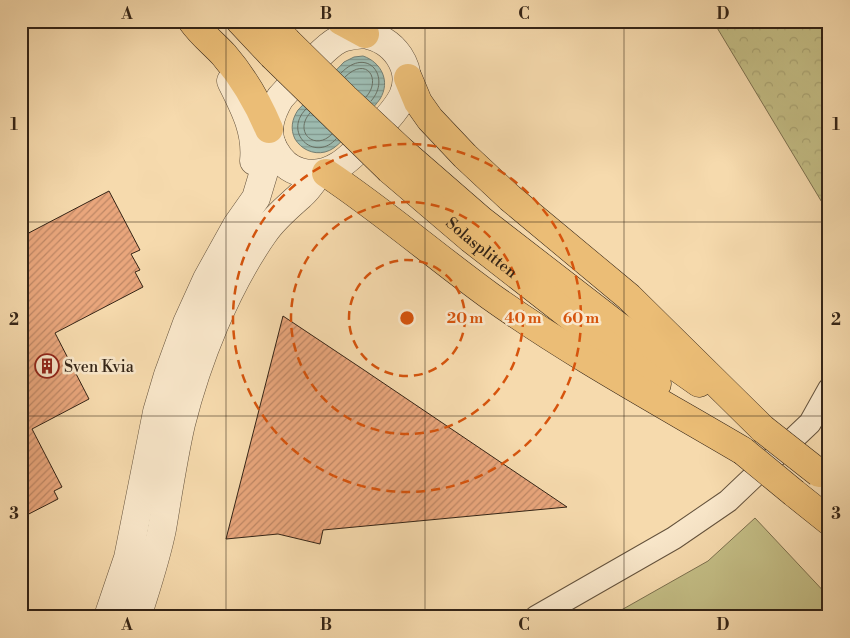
<svg xmlns="http://www.w3.org/2000/svg" width="850" height="638" viewBox="0 0 850 638" font-family="'Libre Bodoni',serif">
  <style>
    .grass { fill: #c3bd85; stroke: #7c704e }
    .forest { fill: url(#forest-crowns); stroke: #7c704e }
    .water { fill: url(#water-rules); stroke: #737e72 }
    .lines { fill: none; stroke-linecap: round; stroke-linejoin: round }
    .shore { stroke: #686f62; stroke-width: 1 }
    .building { fill: url(#building-hatch); stroke: #342416 }
    .minor-casing { stroke: #64523c; stroke-width: 24 }
    .tertiary-casing { stroke: #64523c; stroke-width: 29 }
    .trunk-casing { stroke: #342416; stroke-width: 29 }
    .minor { stroke: #f9e7ca; stroke-width: 22 }
    .tertiary { stroke: #f9e7ca; stroke-width: 28 }
    .trunk { stroke: #ebbd76; stroke-width: 28 }
    .trunk-bridge-casing { stroke: #342416; stroke-width: 29; stroke-linecap: butt }
    .trunk-bridge { stroke: #ebbd76; stroke-width: 28 }
    .grid { fill: none; stroke: #342416; stroke-width: 1; stroke-opacity: 0.55 }
    .ring { fill: none; stroke: #d6540d; stroke-width: 2.5; stroke-dasharray: 9 6 }
    .labels { text-anchor: middle; stroke-width: 5; stroke-linejoin: round; paint-order: stroke }
    .street-label { font-size: 16px; fill: #342416; stroke: #f9e7ca }
    .poi-label { font-size: 16px; fill: #342416; stroke: #f9e7ca; text-anchor: start }
    .centre { fill: #d6540d; stroke: #f9e7ca; stroke-width: 2.5 }
    .ring-label { font-size: 15px; text-anchor: middle; font-weight: bold; fill: #d6540d; stroke: #f9e7ca; stroke-width: 5; stroke-linejoin: round; paint-order: stroke }
    .neatline { fill: none; stroke: #342416; stroke-width: 2 }
    .grid-label { font-size: 16px; text-anchor: middle; font-weight: bold; fill: #342416 }
  </style>
  <defs>
    <pattern id="forest-crowns" width="20" height="18" patternUnits="userSpaceOnUse" patternTransform="scale(1.25)"><rect width="20" height="18" fill="#c3bd85"/><path d="M2 6a3 3 0 1 1 6 0M12 15a3 3 0 1 1 6 0" fill="none" stroke="#a8a272"/></pattern>
    <pattern id="water-rules" width="6" height="5" patternUnits="userSpaceOnUse" patternTransform="scale(1.25)"><rect width="6" height="5" fill="#9dbaaf"/><path d="M0 2.5h6" fill="none" stroke="#81978d"/></pattern>
    <pattern id="building-hatch" width="6" height="6" patternUnits="userSpaceOnUse" patternTransform="scale(1.25)"><rect width="6" height="6" fill="#e9a67c"/><path d="M-1 1l2-2M0 6l6-6M5 7l2-2" fill="none" stroke="#be8765"/></pattern>
  </defs>
  <rect width="100%" height="100%" fill="#f6daad"/>
  <filter id="stains"><feTurbulence type="fractalNoise" baseFrequency=".004" numOctaves="4"/><feColorMatrix values="0 0 0 0 .2 0 0 0 0 .09 0 0 0 0 .02 0 0 0 .5 -.17"/></filter>
  <radialGradient id="worn" r=".72"><stop offset=".6" stop-color="#630" stop-opacity="0"/><stop offset="1" stop-color="#630" stop-opacity=".3"/></radialGradient>
  <path class="grass" d="M 755,518 L 829,597 L 829,617 L 609,617 L 708,561 Z"/>
  <path class="forest" d="M 713,21 L 829,21 L 829,214 Z"/>
  <path class="water" d="M 363,56 C 381,62 391,81 380,99 C 374,108 364,116 356,124 C 347,134 338,149 325,152 C 313,155 301,149 295,139 C 290,129 292,119 298,110 L 344,62 L 354,57 Z"/>
  <g class="lines">
    <g class="shore">
      <path d="M 341,73 C 368,45 392,78 371,101"/>
      <path d="M 345,77 C 367,55 382,80 366,97"/>
      <path d="M 306,109 C 282,133 315,163 336,139"/>
      <path d="M 310,113 C 293,132 315,152 332,134"/>
    </g>
  </g>
  <g class="building">
    <path d="M 109,191 L 140,250 L 131,254 L 140,270 L 135,272 L 143,287 L 55,333 L 89,399 L 32,429 L 62,487 L 54,491 L 58,499 L 21,518 L 21,237 Z"/>
    <path d="M 283,316 L 364,370 L 567,507 L 323,530 L 320,544 L 278,534 L 226,539 Z"/>
  </g>
  <g class="lines">
    <g class="minor-casing">
      <path id="minor" d="M 536,617 L 674,538 L 728,501 L 810,423 L 829,389"/>
    </g>
    <g class="tertiary-casing">
      <g id="tertiary">
        <path d="M 365,34 C 380,38 390,43 399,56 C 420,88 394,111 373,134 C 354,154 332,181 300,172 C 289,169 281,162 275,151 C 264,133 270,115 280,98 C 295,82 321,49 338,40 C 346,35 356,35 365,34 Z"/>
        <path d="M 231,81 C 244,107 257,131 254,161"/>
        <path d="M 108,617 L 128,558 L 157,412 L 168,375 L 187,323 L 207,279 L 237,225 L 256,198 L 272,145"/>
        <path d="M 137,617 C 146,588 156,559 162,529 C 168,494 173,459 181,424 C 197,360 226,287 264,233 C 274,218 288,207 301,195 C 308,189 313,181 318,174"/>
      </g>
    </g>
    <g class="trunk-casing">
      <g id="trunk">
        <path d="M 192,21 C 201,34 214,44 224,55 C 243,77 258,103 269,129"/>
        <path d="M 240,21 L 272,55"/>
        <path d="M 268,21 L 287,41"/>
        <path d="M 341,21 L 365,34"/>
        <path d="M 408,78 L 418,102 L 430,119 L 465,156 L 510,198 L 629,297 L 763,429"/>
        <path d="M 404,153 L 481,220 L 618,326 L 699,383"/>
        <path id="s1" d="M 390,170 L 471,239 L 657,384"/>
        <path d="M 326,173 C 383,211 435,256 490,296 C 570,353 658,401 743,451"/>
        <path d="M 794,493 L 829,521"/>
      </g>
    </g>
    <use href="#minor" class="minor"/>
    <use href="#tertiary" class="tertiary"/>
    <use href="#trunk" class="trunk"/>
    <g class="trunk-bridge-casing">
      <g id="trunk-bridge">
        <path d="M 287,41 L 345,98 L 404,153"/>
        <path d="M 272,55 L 390,170"/>
        <path d="M 763,429 L 819,473"/>
        <path d="M 743,451 L 794,493"/>
      </g>
    </g>
    <use href="#trunk-bridge" class="trunk-bridge"/>
  </g>
  <path class="grid" d="M 226,21 L 226,617M 425,21 L 425,617M 624,21 L 624,617M 21,222 L 829,222M 21,416 L 829,416"/>
  <g class="ring">
    <circle cx="407" cy="318" r="58"/>
    <circle cx="407" cy="318" r="116"/>
    <circle cx="407" cy="318" r="174"/>
  </g>
  <defs>
    <g id="building-ring" transform="scale(1.25)"><circle r="9.5" fill="#f9e7ca" stroke="#8f2418" stroke-width="1.5"/><path d="M-4-6H4V6H1V3H-1V6H-4ZM-2.5-4.3h1.7v1.8h-1.7ZM.8-4.3h1.7v1.8H.8ZM-2.5-1h1.7V.8h-1.7ZM.8-1h1.7V.8H.8Z" fill="#8f2418"/></g>
  </defs>
  <g fill-rule="evenodd">
    <use href="#building-ring" x="47" y="366"/>
  </g>
  <g class="labels">
    <g class="street-label">
      <text dy="6" stroke="none"><textPath href="#s1" startOffset="120">Solasplitten</textPath></text>
    </g>
    <g class="poi-label">
      <text x="64" y="372">Sven Kvia</text>
    </g>
  </g>
  <circle cx="407" cy="318" r="8" class="centre"/>
  <g class="ring-label">
    <text x="465" y="323">20 m</text>
    <text x="523" y="323">40 m</text>
    <text x="581" y="323">60 m</text>
  </g>
  <rect width="850" height="638" fill="none" stroke="#f6daad" stroke-width="55"/>
  <rect x="28" y="28" width="794" height="582" class="neatline"/>
  <g class="grid-label">
    <text x="127" y="19">A</text>
    <text x="326" y="19">B</text>
    <text x="524" y="19">C</text>
    <text x="723" y="19">D</text>
    <text x="14" y="130">1</text>
    <text x="836" y="130">1</text>
    <text x="14" y="325">2</text>
    <text x="836" y="325">2</text>
    <text x="14" y="519">3</text>
    <text x="836" y="519">3</text>
    <text x="127" y="630">A</text>
    <text x="326" y="630">B</text>
    <text x="524" y="630">C</text>
    <text x="723" y="630">D</text>
  </g>
  <rect width="100%" height="100%" filter="url(#stains)"/>
  <rect width="100%" height="100%" fill="url(#worn)"/>
</svg>
